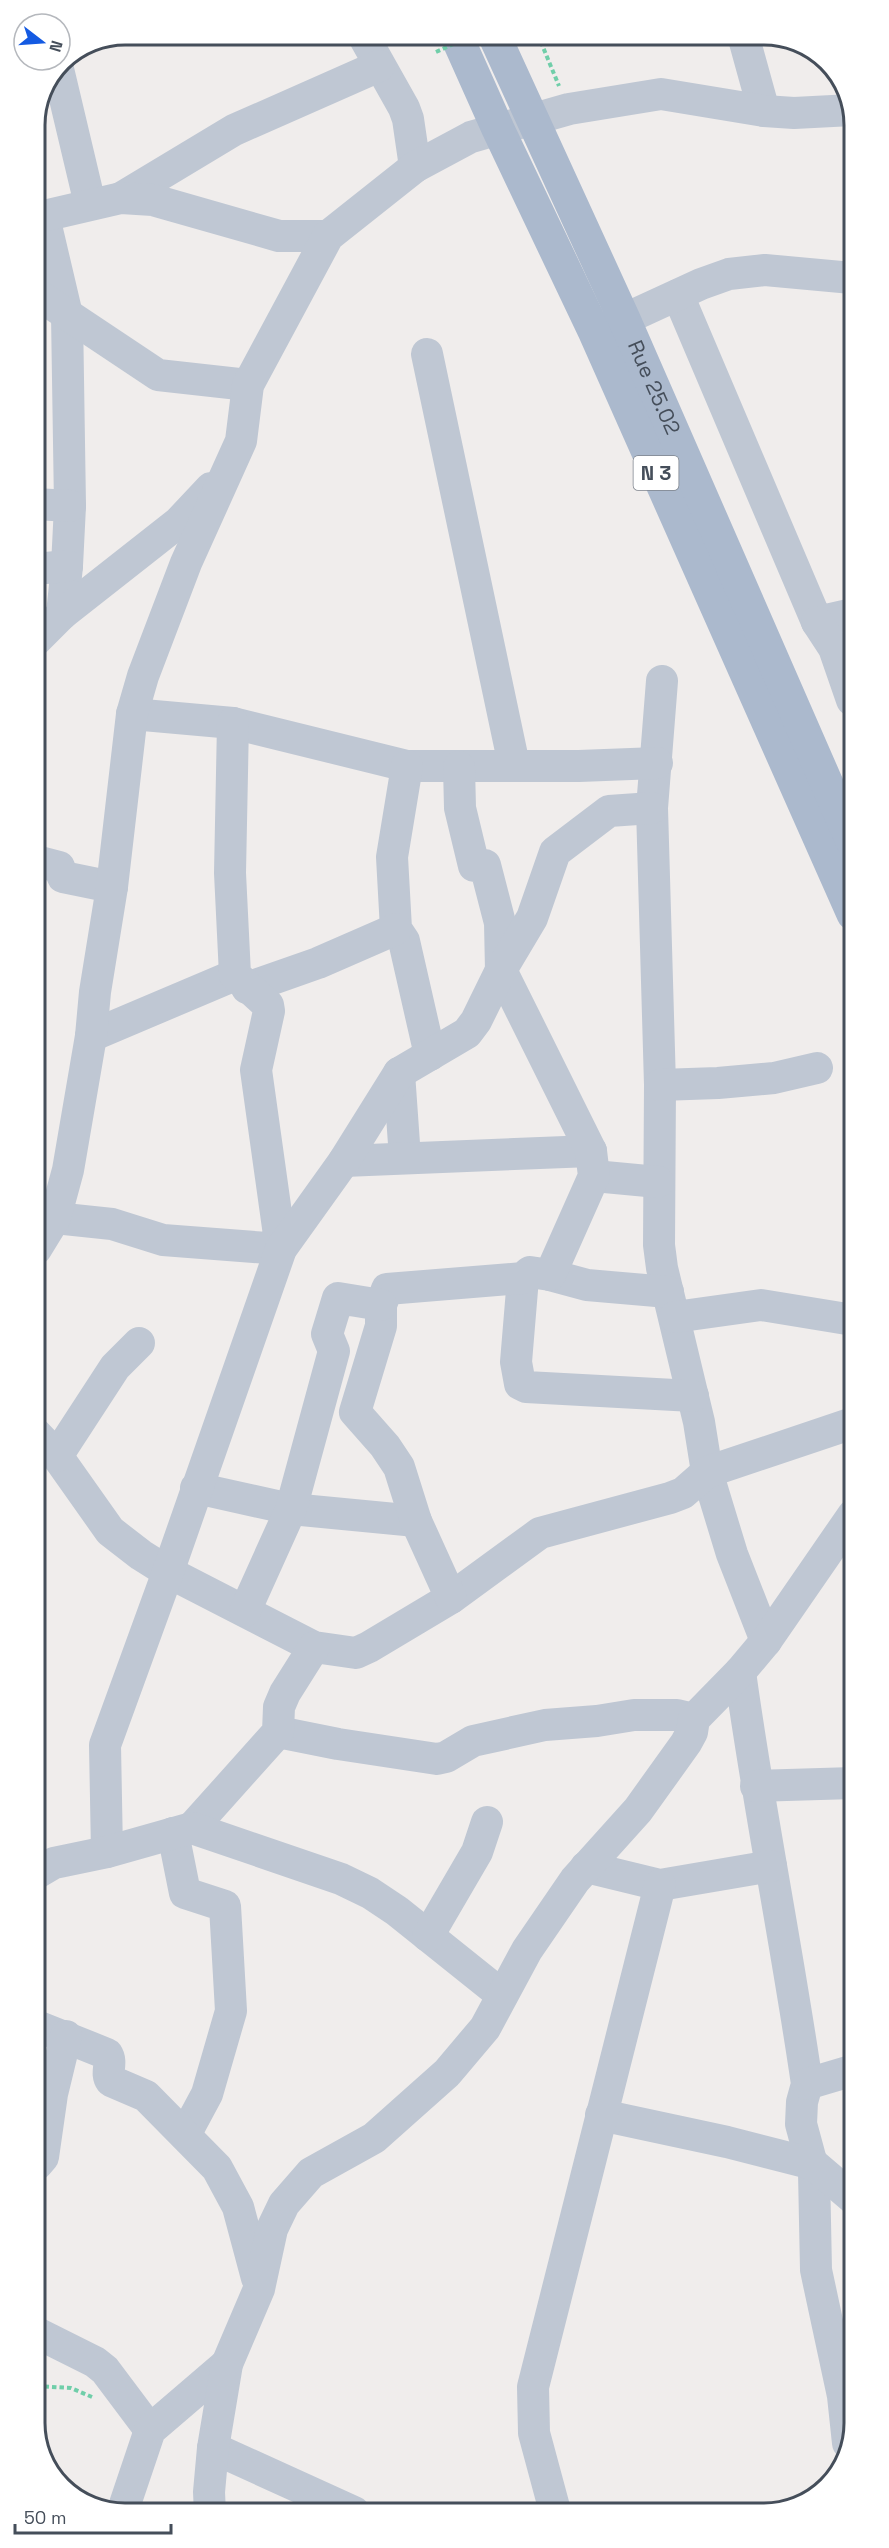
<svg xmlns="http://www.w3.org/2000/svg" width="889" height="2548" viewBox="0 0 889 2548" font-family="'Space Grotesk',sans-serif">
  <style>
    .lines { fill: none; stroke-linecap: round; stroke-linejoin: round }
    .path { stroke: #70cea9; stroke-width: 4; stroke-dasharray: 4.5 3; stroke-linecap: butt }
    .minor { stroke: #bfc7d3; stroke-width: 32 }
    .major { stroke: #abb9cd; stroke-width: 33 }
    .path-bridge { stroke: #70cea9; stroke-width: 4; stroke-dasharray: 4.5 3; stroke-linecap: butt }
    .labels { text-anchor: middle; stroke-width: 5; stroke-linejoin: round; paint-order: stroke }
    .shield { fill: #fff; stroke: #7d838c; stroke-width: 1.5 }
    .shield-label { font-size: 20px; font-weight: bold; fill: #454e5a }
    .street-label { font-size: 21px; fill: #454e5a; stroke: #fff }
    .rim { fill: none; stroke: #454e5a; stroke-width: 3 }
  </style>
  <rect width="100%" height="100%" fill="#f0edec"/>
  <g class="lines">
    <g class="path">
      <path d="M 538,35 L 559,86"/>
      <path d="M 37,2386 L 71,2388 L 92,2397"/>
    </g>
    <g class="minor">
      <path d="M 363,35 L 404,108 L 408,119 L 415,167"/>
      <path d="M 743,35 L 764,111"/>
      <path d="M 58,69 L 90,204"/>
      <path d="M 121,198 L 234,130 L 379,66"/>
      <path d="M 44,217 L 67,315 L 70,506 L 67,566 L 62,614"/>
      <path d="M 35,218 L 121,198 L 153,200 L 279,236 L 328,236"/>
      <path d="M 35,293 L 158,375 L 248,385"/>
      <path d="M 678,295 L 817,622 L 852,614"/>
      <path d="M 601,330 L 701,284 L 729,274 L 765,270 L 852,278"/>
      <path d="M 427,354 L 514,765"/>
      <path d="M 35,504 L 70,506"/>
      <path d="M 35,569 L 67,566"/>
      <path d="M 817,622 L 834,648 L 852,700"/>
      <path d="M 35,641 L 62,614 L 179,522 L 211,488"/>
      <path d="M 662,681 L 652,808 L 660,1085 L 659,1245 L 662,1268 L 699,1422 L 707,1472 L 732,1554 L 766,1641"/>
      <path d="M 132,714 L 233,723 L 407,766 L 579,766 L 657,763"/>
      <path d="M 407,766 L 392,857 L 396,929 L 404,941 L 430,1055"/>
      <path d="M 36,861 L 59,867 L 63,877 L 112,887"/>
      <path d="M 247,988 L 318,963 L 396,929"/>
      <path d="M 91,1036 L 235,975"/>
      <path d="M 399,1073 L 405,1158"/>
      <path d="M 660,1085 L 718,1083 L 774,1078 L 817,1068"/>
      <path d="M 344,1161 L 591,1151"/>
      <path d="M 594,1176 L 658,1182"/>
      <path d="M 55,1218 L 112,1224 L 163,1240 L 281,1249 L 256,1070 L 269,1011 L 268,1005 L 235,975 L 230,873 L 233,723"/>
      <path d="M 36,1249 L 55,1218 L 68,1170 L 91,1036 L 95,992 L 112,887 L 132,714 L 143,676 L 186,563 L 241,441 L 248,385 L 328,236 L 415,167 L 471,137 L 569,109 L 661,94 L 764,111 L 794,113 L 852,110"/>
      <path d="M 550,1275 L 587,1285 L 668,1292"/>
      <path d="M 523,1278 L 516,1362 L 520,1384 L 526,1387 L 693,1396"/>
      <path d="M 675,1317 L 761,1305 L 853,1320"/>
      <path d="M 36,1434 L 57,1456 L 110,1531 L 141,1555 L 168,1572 L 314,1647 L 356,1653 L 369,1647 L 451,1598 L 540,1533 L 670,1498 L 683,1493 L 707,1472 L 853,1423"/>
      <path d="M 57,1456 L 115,1367 L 139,1343"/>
      <path d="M 196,1488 L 291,1509 L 416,1521"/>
      <path d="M 451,1598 L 416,1521 L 399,1467 L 385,1446 L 355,1412 L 381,1326 L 381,1305 L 387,1289 L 523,1278 L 530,1272 L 550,1275 L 594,1176 L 591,1151 L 501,970 L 500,923 L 485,865 L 474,866 L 460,808 L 459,767"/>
      <path d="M 245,1611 L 291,1509 L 334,1351 L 327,1334 L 338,1298 L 381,1305"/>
      <path d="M 740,1672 C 759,1810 787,1946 807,2084 L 802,2102 L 801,2124 L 814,2172 L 816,2270 L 843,2396 L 848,2443"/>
      <path d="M 278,1732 L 338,1744 L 437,1759 L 446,1757 L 473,1741 L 545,1725 L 597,1721 L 634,1715 L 677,1715 L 694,1719"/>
      <path d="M 756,1786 L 854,1783"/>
      <path d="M 192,1828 L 278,1732 L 279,1707 L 285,1693 L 314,1647"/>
      <path d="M 173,1833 L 185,1893 L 225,1906 L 231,2011 L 207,2094 L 185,2135"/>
      <path d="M 107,1852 L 105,1745 L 168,1572 L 281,1249 L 344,1161 L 399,1073 L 467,1033 L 476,1021 L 501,970 L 532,918 L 555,852 L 609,811 L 652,808"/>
      <path d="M 586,1867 L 660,1885 L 771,1866"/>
      <path d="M 37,1873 L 54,1863 L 107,1852 L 192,1828 L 341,1879 L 370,1893 L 397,1911 L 502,1995"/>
      <path d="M 428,1936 L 477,1852 L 487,1822"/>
      <path d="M 37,2026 L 107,2054 C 113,2063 105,2073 111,2081 L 146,2096 L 217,2168 L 238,2207 L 257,2278"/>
      <path d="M 807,2084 L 854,2070"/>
      <path d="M 601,2115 L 727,2142 L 813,2164 L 854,2199"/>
      <path d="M 37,2164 L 43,2157 L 52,2094 L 66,2036"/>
      <path d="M 37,2333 L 95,2362 L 105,2370 L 150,2430"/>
      <path d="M 213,2448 L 354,2512"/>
      <path d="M 555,2511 L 534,2433 L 533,2387 L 660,1885"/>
      <path d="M 122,2513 L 150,2430 L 227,2364"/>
      <path d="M 210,2513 L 209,2492 L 213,2448 L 227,2364 L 259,2289 L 272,2229 L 284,2204 L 311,2173 L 374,2138 L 447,2073 L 485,2028 L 527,1950 L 575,1880 L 638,1810 L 686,1743 L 692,1732 L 694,1719 L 740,1672 L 766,1641 L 853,1515"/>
    </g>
    <g class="major">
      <path d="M 456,35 L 498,129 L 595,333 L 853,914"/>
      <path id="s1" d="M 494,35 L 624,319 L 852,841"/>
    </g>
    <path class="path-bridge" d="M 436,52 L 473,35"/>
  </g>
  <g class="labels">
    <rect class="shield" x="633.5" y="456" width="45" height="34" rx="4.5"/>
    <g class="shield-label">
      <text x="656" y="480">N 3</text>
    </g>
    <g class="street-label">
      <text dy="7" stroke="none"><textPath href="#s1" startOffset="387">Rue 25.02</textPath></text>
    </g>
  </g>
  <path d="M0 0H889V2548H0ZM125 45H764A80 80 0 0 1 844 125V2423A80 80 0 0 1 764 2503H125A80 80 0 0 1 45 2423V125A80 80 0 0 1 125 45Z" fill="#fff" fill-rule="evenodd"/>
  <path class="rim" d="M125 45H764A80 80 0 0 1 844 125V2423A80 80 0 0 1 764 2503H125A80 80 0 0 1 45 2423V125A80 80 0 0 1 125 45Z"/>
  <g transform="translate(42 42) rotate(107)"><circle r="28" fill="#ffffff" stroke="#b5b8bd" stroke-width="1.5"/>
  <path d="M0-4.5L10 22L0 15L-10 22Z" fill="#145ae2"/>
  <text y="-9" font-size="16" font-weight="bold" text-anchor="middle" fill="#454e5a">N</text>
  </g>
  <path d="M15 2524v9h156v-9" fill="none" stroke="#454e5a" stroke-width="3"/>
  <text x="24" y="2524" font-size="18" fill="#454e5a" stroke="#ffffff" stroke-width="4.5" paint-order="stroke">50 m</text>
</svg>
